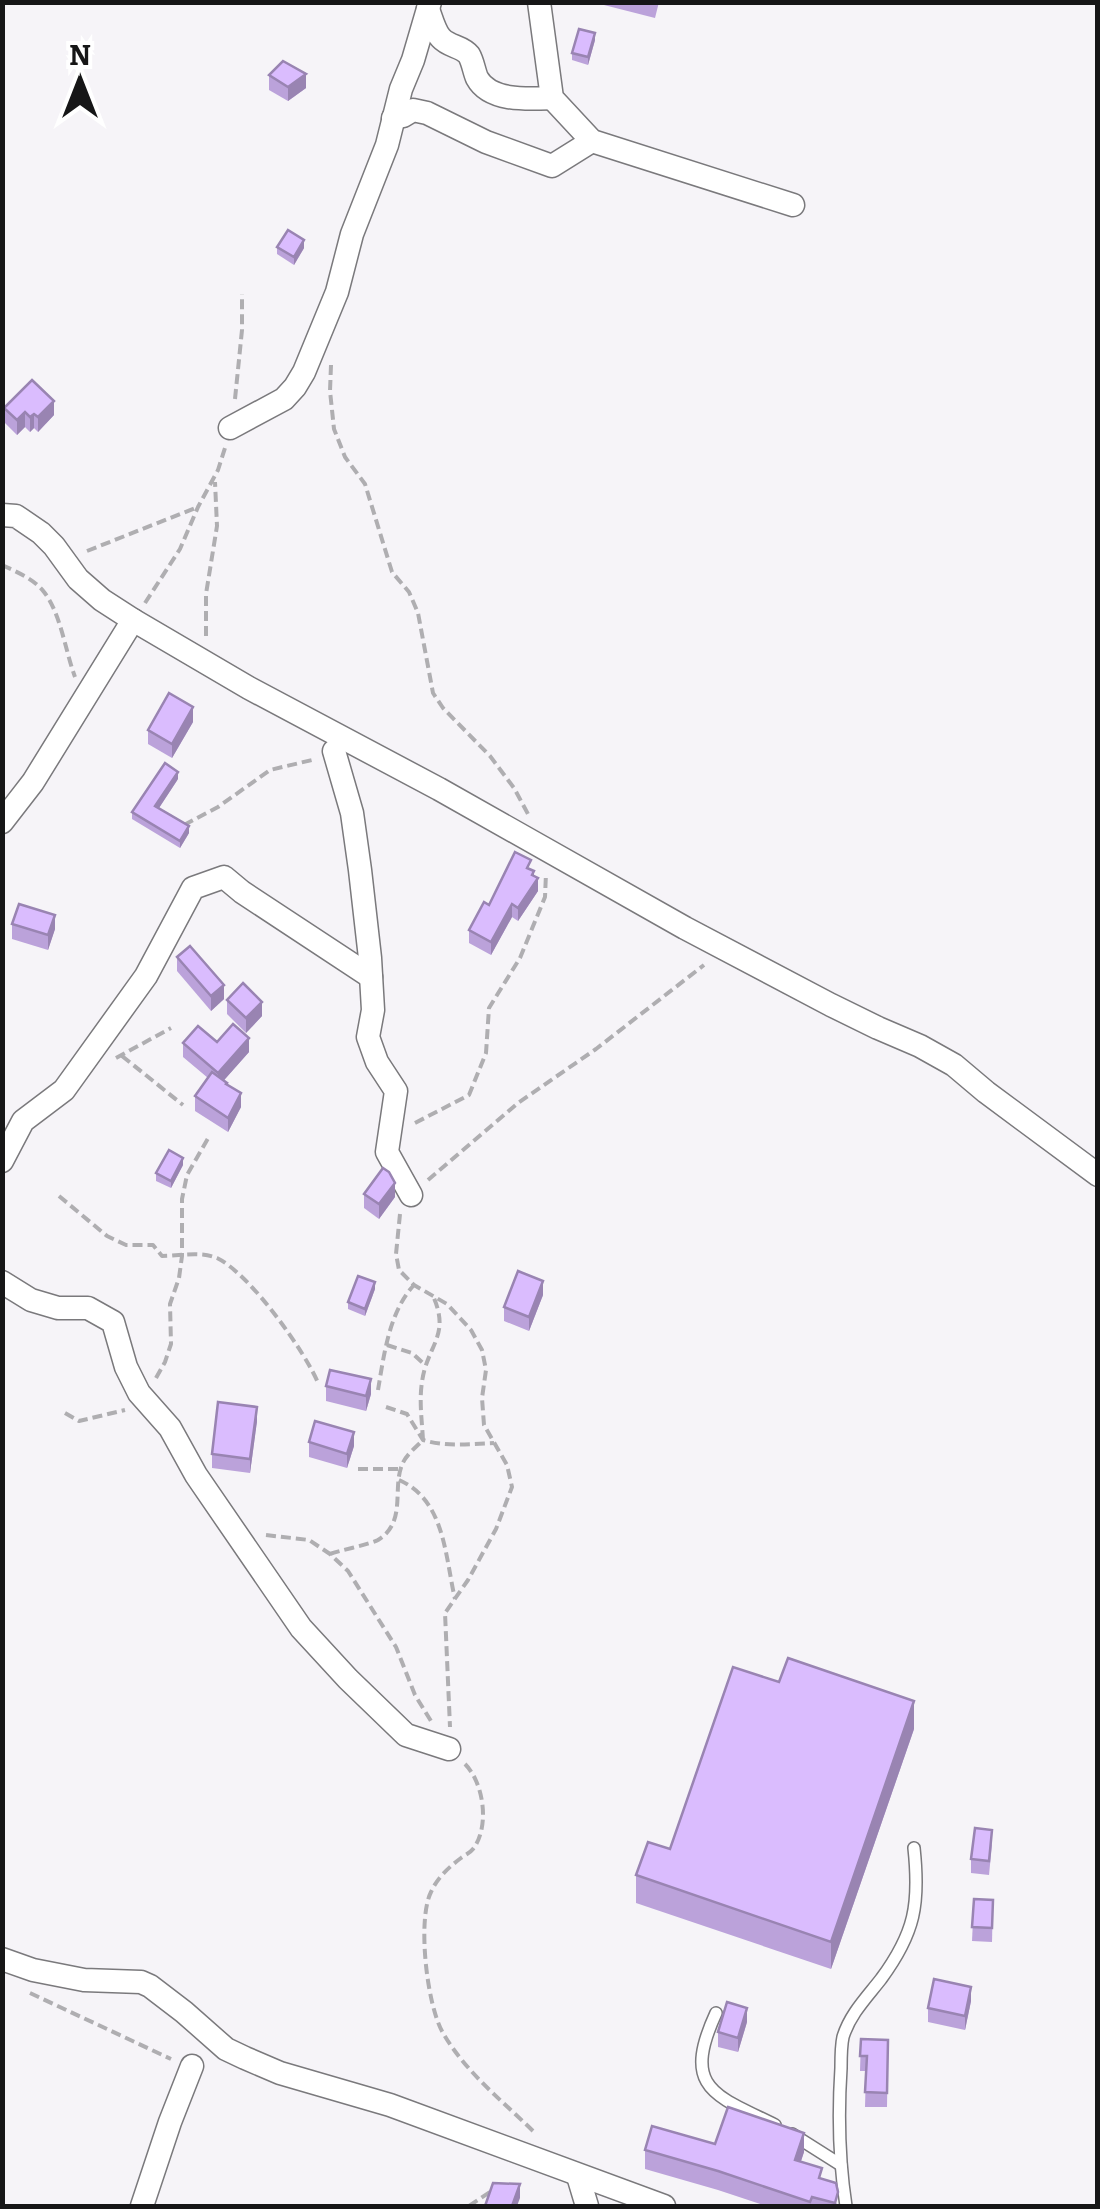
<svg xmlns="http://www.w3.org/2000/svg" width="1100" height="2209" viewBox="0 0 1100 2209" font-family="Bitter,serif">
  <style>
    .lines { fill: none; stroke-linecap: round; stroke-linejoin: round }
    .service-casing { stroke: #7a797c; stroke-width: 14 }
    .minor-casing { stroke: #7a797c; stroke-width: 25 }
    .path { stroke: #afaeb1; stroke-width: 4; stroke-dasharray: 10 5; stroke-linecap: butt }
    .service { stroke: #fff; stroke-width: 11 }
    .minor { stroke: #fff; stroke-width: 22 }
    .wall { fill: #bba2da }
    .shaded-wall { fill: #9984b2 }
    .building { fill: #dabcfe; stroke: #9984b2; stroke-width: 2.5 }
  </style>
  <rect width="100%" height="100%" fill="#f6f4f8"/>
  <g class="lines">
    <g class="service-casing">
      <g id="service">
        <path d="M 716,2013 C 681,2089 715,2095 775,2125"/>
        <path d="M 792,2134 L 841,2165"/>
        <path d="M 846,2206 C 839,2161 838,2114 841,2068 C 841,2058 841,2046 843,2037 C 850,2014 867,1997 881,1979 C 915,1933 920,1904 914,1848"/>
      </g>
    </g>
    <g class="minor-casing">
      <g id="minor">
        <path d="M 539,2 L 552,98 L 592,141 L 793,205"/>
        <path d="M 428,9 C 431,17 435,32 441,38 C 449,47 462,46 469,55 C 473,62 474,71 477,78 C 490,102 529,99 552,98"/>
        <path d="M 393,118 L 403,116 L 413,110 L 427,113 L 486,142 L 552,166 L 592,141"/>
        <path d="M 230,428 L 284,399 L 295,387 L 304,372 L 337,292 L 352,234 L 387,145 L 401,89 L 413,60 L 430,2"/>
        <path d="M 2,515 L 16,516 L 41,533 L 54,546 L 78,579 L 102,600 L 133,620 L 249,688 L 439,789 L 685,928 L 831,1005 L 878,1028 L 920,1046 L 954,1065 L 986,1092 L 1098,1175"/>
        <path d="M 334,751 L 352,813 L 360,870 L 370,958 L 373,1010 L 368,1037 L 377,1062 L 396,1091 L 387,1152 L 411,1195"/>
        <path d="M 2,822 L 33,782 L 133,620"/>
        <path d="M 2,1161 L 23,1121 L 64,1090 L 146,976 L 193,888 L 224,877 L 242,892 L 371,977"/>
        <path d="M 2,1282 L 31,1300 L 58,1308 L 88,1308 L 113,1322 L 126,1367 L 139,1393 L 170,1428 L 196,1475 L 301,1628 L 348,1679 L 406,1735 L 449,1749"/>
        <path d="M 2,1959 L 33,1970 L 84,1980 L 141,1982 L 150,1986 L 184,2012 L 226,2049 L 245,2058 L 280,2073 L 390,2105 L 664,2206"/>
        <path d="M 578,2176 L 587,2206"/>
        <path d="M 142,2206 L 170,2122 L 192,2066"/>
      </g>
    </g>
    <g class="path">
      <path d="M 331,365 L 330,391 L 334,429 L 345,457 L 365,484 L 392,572 L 409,592 L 418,613 L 433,693 L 443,708 L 490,756 L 514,788 L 528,814"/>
      <path d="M 235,399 L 242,330 L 242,294"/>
      <path d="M 87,551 L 198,507"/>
      <path d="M 2,565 C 17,572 34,579 44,592 C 61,614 65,650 75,677"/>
      <path d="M 145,603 L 180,549 L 198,507 L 218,470 L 225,448"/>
      <path d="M 206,636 L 206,594 L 217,526 L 215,482"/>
      <path d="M 184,825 L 218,807 L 270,770 L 312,760"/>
      <path d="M 122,1056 L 183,1105"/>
      <path d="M 116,1058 L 171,1028"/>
      <path d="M 415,1123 L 469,1095 L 486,1053 L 489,1008 L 520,958 L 545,897 L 546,873"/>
      <path d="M 428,1180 L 518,1103 L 596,1049 L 704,965"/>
      <path d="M 59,1196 L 107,1236 L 126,1245 L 153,1245 L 162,1256 C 179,1256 200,1251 217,1258 C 250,1274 305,1351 319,1385"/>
      <path d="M 400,1214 L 396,1254 L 399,1270 L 414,1285 L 447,1304 L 471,1330 L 482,1350 L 486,1370 L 482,1398 L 484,1425 L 507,1465 L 512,1487 L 496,1529 L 468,1580 L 445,1613 L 450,1727"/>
      <path d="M 387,1345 L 412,1353 L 425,1365"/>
      <path d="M 156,1378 L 165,1362 L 171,1344 L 170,1304 L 179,1278 L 182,1256 L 182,1199 L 187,1175 L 210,1135"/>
      <path d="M 378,1390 C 384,1355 389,1312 414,1285"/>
      <path d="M 386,1407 L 407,1414 L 423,1440 C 446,1447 470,1444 494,1443"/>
      <path d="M 65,1413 L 79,1421 L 125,1410"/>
      <path d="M 358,1469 L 401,1469"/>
      <path d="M 399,1480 C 445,1500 445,1556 455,1599"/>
      <path d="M 266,1535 L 309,1540 L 330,1554 L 348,1571 L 396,1647 L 415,1695 L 431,1721"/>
      <path d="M 330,1554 C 341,1550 371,1544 378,1540 C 407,1522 392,1489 402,1465 C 405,1456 416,1447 423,1440 C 422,1421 419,1401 422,1382 C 427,1345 451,1336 433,1296"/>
      <path d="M 465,1764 C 484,1783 490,1827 473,1849 C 470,1853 465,1855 461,1858 C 449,1867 437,1878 431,1892 C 417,1920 427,2006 443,2033 C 466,2073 504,2102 536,2134"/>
      <path d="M 30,1993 L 171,2059"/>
      <path d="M 469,2206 L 490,2192"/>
    </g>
    <use href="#service" class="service"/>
    <use href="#minor" class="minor"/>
  </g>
  <g class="wall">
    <path d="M 600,2 L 659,2 L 655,18 L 600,4 Z"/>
    <path d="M 595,40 L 588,65 L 572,60 L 572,53 Z"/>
    <path d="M 269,75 L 306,88 L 288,101 L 269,90 Z"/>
    <path d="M 277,247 L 304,248 L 294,265 L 277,254 Z"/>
    <path d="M 4,408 L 54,415 L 38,432 L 34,428 L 30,432 L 25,427 L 17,435 L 4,422 Z"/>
    <path d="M 193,722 L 172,758 L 148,744 L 148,730 Z"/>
    <path d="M 178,779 L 159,808 L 189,833 L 180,848 L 132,819 L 132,812 Z"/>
    <path d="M 531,870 L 538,891 L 518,921 L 512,917 L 491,955 L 469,943 L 469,930 L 489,905 Z"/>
    <path d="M 12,924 L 55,929 L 48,950 L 12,939 Z"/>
    <path d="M 177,957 L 224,999 L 211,1011 L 177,971 Z"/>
    <path d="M 227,1000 L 262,1016 L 246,1033 L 227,1014 Z"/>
    <path d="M 217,1042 L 249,1052 L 224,1080 L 241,1107 L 228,1132 L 195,1111 L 195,1096 L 208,1078 L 183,1057 L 183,1043 Z"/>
    <path d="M 183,1165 L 171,1188 L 156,1181 L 156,1173 Z"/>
    <path d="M 364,1194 L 395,1197 L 379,1219 L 364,1208 Z"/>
    <path d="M 375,1289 L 365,1316 L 348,1309 L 348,1302 Z"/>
    <path d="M 543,1295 L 529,1331 L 504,1321 L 504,1307 Z"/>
    <path d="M 326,1386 L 371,1394 L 366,1411 L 326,1401 Z"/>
    <path d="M 257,1421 L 250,1473 L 212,1468 L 212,1454 Z"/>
    <path d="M 309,1442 L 354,1446 L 347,1468 L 309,1457 Z"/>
    <path d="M 914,1729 L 831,1969 L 636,1903 L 636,1875 L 670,1849 Z"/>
    <path d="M 992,1844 L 989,1875 L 971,1873 L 971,1859 Z"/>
    <path d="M 974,1899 L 993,1900 L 992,1942 L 972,1941 Z"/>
    <path d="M 971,2001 L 965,2030 L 928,2022 L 928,2008 Z"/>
    <path d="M 747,2022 L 738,2052 L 718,2047 L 718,2032 Z"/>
    <path d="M 861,2039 L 888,2040 L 887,2107 L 865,2107 L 866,2071 L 860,2071 Z"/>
    <path d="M 715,2144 L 804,2152 L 801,2161 L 822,2179 L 838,2206 L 766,2206 L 718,2190 L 645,2169 L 645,2150 Z"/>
  </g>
  <g class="shaded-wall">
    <path d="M 595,33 L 595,40 L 588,65 L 588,57 Z"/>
    <path d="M 306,74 L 306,88 L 288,101 L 288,87 Z"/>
    <path d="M 304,240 L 304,248 L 294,265 L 294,257 Z"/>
    <path d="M 54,401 L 54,415 L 38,432 L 38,417 Z"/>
    <path d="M 25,412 L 25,427 L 17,435 L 17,420 Z"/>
    <path d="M 34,414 L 34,428 L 30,432 L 30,417 Z"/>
    <path d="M 193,707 L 193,722 L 172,758 L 172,744 Z"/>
    <path d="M 178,772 L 178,779 L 155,814 L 155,806 Z"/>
    <path d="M 189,826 L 189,833 L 180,848 L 180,841 Z"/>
    <path d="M 534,871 L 534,884 L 538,878 L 538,891 L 518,921 L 518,908 Z"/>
    <path d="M 512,904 L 512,917 L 491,955 L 491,942 Z"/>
    <path d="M 55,915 L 55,929 L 48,950 L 48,935 Z"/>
    <path d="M 224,985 L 224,999 L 211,1011 L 211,996 Z"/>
    <path d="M 262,1002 L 262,1016 L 246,1033 L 246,1018 Z"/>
    <path d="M 249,1038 L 249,1052 L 218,1087 L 218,1073 Z"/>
    <path d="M 241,1093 L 241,1107 L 228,1132 L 228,1118 Z"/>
    <path d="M 183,1158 L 183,1165 L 171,1188 L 171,1181 Z"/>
    <path d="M 395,1183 L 395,1197 L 379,1219 L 379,1204 Z"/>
    <path d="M 543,1281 L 543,1295 L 529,1331 L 529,1317 Z"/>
    <path d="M 375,1282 L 375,1289 L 365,1316 L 365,1309 Z"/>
    <path d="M 371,1379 L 371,1394 L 366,1411 L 366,1396 Z"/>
    <path d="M 257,1407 L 257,1421 L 250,1473 L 250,1459 Z"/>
    <path d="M 354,1432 L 354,1446 L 347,1468 L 347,1454 Z"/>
    <path d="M 914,1701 L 914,1729 L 831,1969 L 831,1942 Z"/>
    <path d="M 971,1987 L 971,2001 L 965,2030 L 965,2016 Z"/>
    <path d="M 747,2008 L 747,2022 L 738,2052 L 738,2038 Z"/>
    <path d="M 804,2133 L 804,2152 L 795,2179 L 795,2160 Z"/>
    <path d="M 520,2184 L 520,2198 L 517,2206 L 512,2206 Z"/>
  </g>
  <g class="building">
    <path d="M 579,29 L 595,33 L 588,57 L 572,53 Z"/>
    <path d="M 283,61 L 306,74 L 288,87 L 269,75 Z"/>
    <path d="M 288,230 L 304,240 L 294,257 L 277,247 Z"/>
    <path d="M 32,380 L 54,401 L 38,417 L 34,414 L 30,417 L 25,412 L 17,420 L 4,408 Z"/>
    <path d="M 169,693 L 193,707 L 172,744 L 148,730 Z"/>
    <path d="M 165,763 L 178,772 L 155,806 L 189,826 L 180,841 L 132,812 Z"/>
    <path d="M 515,852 L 531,860 L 527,868 L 534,871 L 532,875 L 538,878 L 518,908 L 512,904 L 491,942 L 469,930 L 484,902 L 489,905 Z"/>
    <path d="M 19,904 L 55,915 L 48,935 L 12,924 Z"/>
    <path d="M 190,946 L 224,985 L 211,996 L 177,957 Z"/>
    <path d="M 243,983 L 262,1002 L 246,1018 L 227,1000 Z"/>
    <path d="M 233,1024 L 249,1038 L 218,1073 L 183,1043 L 198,1026 L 217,1042 Z"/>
    <path d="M 212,1072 L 227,1083 L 226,1084 L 241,1093 L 228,1118 L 195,1096 Z"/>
    <path d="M 169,1150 L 183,1158 L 171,1181 L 156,1173 Z"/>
    <path d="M 383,1168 L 389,1172 L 395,1183 L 379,1204 L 364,1194 Z"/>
    <path d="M 518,1271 L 543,1281 L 529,1317 L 504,1307 Z"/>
    <path d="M 358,1276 L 375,1282 L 365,1309 L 348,1302 Z"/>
    <path d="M 330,1370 L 371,1379 L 366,1396 L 326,1386 Z"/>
    <path d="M 218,1402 L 257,1407 L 250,1459 L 212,1454 Z"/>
    <path d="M 315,1421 L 354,1432 L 347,1454 L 309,1442 Z"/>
    <path d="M 788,1658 L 914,1701 L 831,1942 L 636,1875 L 648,1842 L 670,1849 L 733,1667 L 779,1682 Z"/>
    <path d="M 975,1828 L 992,1830 L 989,1861 L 971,1859 Z"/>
    <path d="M 974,1899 L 993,1900 L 992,1928 L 972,1927 Z"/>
    <path d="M 934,1979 L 971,1987 L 965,2016 L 928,2008 Z"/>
    <path d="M 727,2002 L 747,2008 L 738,2038 L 718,2032 Z"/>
    <path d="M 861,2039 L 888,2040 L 887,2093 L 865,2092 L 867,2056 L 860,2056 Z"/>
    <path d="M 728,2107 L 804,2133 L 795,2160 L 822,2168 L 819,2178 L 836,2183 L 838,2192 L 835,2203 L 812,2197 L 810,2202 L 718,2171 L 645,2150 L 652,2126 L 715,2144 Z"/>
    <path d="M 493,2183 L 520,2184 L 512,2206 L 485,2206 Z"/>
  </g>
  <rect width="1100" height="2209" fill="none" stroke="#161617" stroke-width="10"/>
  <g transform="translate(80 80)" stroke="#ffffff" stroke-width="8" paint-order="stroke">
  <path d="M0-8L18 38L0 25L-18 38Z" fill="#161617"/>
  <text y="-15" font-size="28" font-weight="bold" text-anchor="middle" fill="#161617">N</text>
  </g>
</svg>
